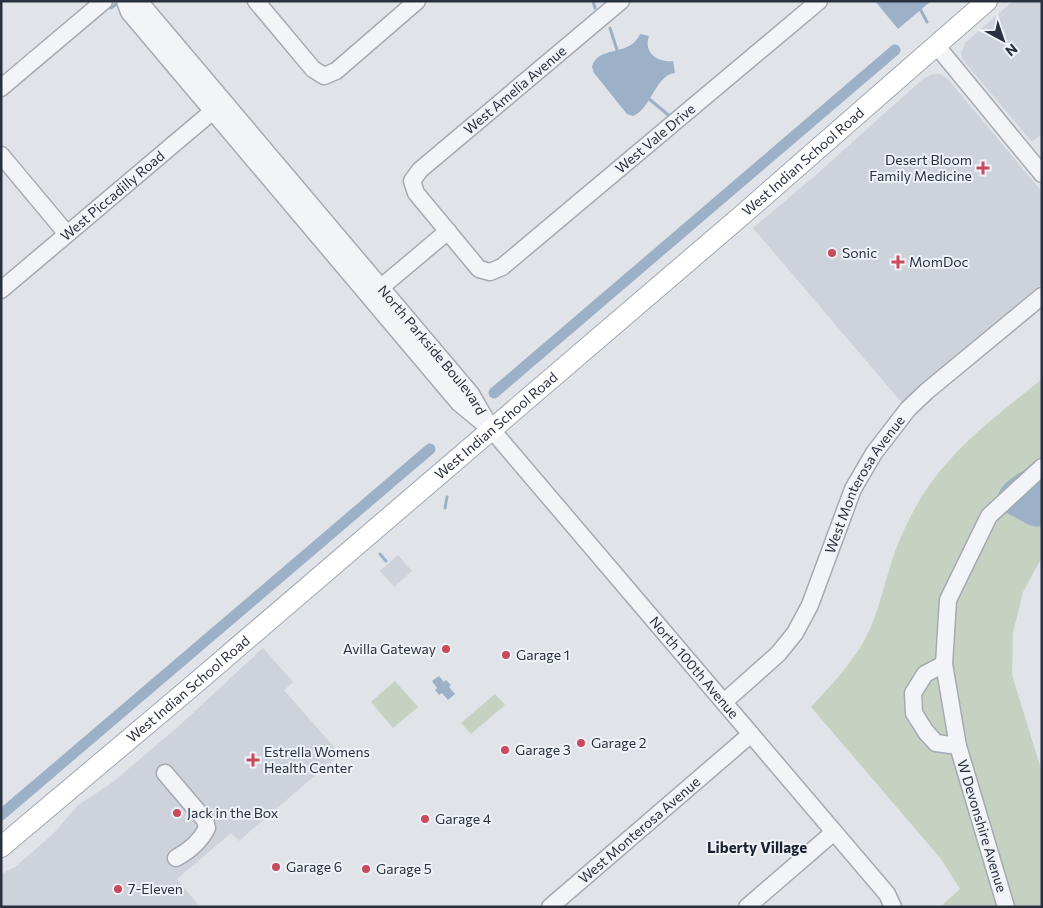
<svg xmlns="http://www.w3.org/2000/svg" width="1043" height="908" viewBox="0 0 1043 908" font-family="Commissioner,sans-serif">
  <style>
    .built { fill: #ced2da }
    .green { fill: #c5d2c1 }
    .water { fill: #9cb0c7 }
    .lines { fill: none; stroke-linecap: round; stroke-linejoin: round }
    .stream { stroke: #9cb0c7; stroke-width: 3 }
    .canal { stroke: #9cb0c7; stroke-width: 11 }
    .minor-casing { stroke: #a5aab2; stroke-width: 19 }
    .major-casing { stroke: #a0a7b3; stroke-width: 22 }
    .minor { stroke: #f2f4f7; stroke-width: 16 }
    .major { stroke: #fff; stroke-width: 20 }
    .poi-dot { fill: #c84a5c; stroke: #eff2f6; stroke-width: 2 }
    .labels { text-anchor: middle; stroke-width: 4; stroke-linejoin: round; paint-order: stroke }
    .street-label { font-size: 14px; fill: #29313f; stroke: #eff2f6 }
    .poi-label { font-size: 14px; fill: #29313f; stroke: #eff2f6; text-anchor: start }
    .neighbourhood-label { font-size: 15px; font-weight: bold; fill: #1b222f; stroke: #eff2f6 }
  </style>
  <rect width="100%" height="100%" fill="#e0e3e8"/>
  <g class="built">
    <path d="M 1013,1 L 1042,1 L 1042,134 L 1032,142 L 963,60 L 961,53 L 965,43 Z"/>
    <path d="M 933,74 L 940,74 L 948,79 L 1042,192 L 1042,284 L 922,385 L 903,404 L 753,228 L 817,174 L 924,78 Z"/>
    <path d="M 398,555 L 412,571 L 394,587 L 380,571 Z"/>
    <path d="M 263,648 L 293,682 L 284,690 L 340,754 L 239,841 L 231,833 L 177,879 L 200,907 L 1,907 L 1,874 L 15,867 L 53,834 L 78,805 L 113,782 L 180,725 Z"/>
  </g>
  <g class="green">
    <path d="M 1042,379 L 1042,557 L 1023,592 L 1013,633 L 1012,675 L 1042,772 L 1042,907 L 940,907 L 960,889 L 941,859 L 811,707 C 831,685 854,662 867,635 C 878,613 883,589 890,567 C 896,546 905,527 915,508 C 944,454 995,417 1042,379 Z"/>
    <path d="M 395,681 L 418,707 L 393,728 L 371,702 Z"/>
    <path d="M 495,694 L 505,705 L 471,734 L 461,723 Z"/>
  </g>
  <g class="water">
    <path d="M 875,1 L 931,1 L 898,29 Z"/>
    <path d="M 640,34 L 649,36 C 643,53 658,63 673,61 L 675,73 C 655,75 652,108 633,116 L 627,114 L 594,73 L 592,67 C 597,45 631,57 640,34 Z"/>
    <path d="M 1042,463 L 1042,526 C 1032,528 1028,524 1020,520 C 1014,516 1008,515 1003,510 C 983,488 1026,468 1042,463 Z"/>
    <path d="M 439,676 L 444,682 L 446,680 L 451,685 L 449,687 L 455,694 L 448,700 L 442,693 L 439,695 L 435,690 L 437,688 L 432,681 Z"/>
  </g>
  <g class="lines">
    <g class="stream">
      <path d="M 593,1 L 595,8"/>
      <path d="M 919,7 L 927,22"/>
      <path d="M 111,8 L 120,1"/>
      <path d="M 610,28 L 618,53"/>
      <path d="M 648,98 L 672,118"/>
      <path d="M 445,508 L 447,497"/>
      <path d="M 380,554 L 386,561"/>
    </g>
    <g class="canal">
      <path d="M 494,393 L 895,50"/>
      <path d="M 1,815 L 430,449"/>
    </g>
    <g class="minor-casing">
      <g id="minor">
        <path d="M 125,1 L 129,12 L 459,403 L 482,422"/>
        <path id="s1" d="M 139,1 L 471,394 L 492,430 L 887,894 L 893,907"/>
        <path d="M 256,1 L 313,69 L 324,76 L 336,71 L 417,1"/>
        <path id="s2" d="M 621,1 L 420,170 L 412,181 L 416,193 L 479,269 L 490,272 L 502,267 L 819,1"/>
        <path d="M 936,45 L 1042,174"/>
        <path d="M 1,88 L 104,1"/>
        <path d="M 1,155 L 67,234"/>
        <path id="s3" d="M 1,290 L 220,105"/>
        <path d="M 373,294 L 448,231"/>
        <path d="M 944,664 L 925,674 L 913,693 L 914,713 L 926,732 L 936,743 L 958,746"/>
        <path id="s4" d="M 724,702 L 778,654 L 795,633 L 810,605 L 853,489 L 874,453 L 908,409 L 927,391 L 1042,296"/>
        <path d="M 165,773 L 205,820 L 207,828 C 201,840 189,851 176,858"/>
        <path id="s5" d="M 550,907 L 751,734"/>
        <path d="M 747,907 L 834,832"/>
        <path d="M 1006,907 L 958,746 L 944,664 L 948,600 L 989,516 L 1042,467"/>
      </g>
    </g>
    <g class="major-casing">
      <g id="major">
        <path id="s6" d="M 1,847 L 184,693 L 741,216 L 987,1"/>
      </g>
    </g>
    <use href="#minor" class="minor"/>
    <use href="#major" class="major"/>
  </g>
  <g class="poi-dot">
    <path d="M980.5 160.5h5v5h5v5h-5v5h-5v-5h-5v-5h5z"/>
    <circle cx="832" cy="253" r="5"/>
    <path d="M895.5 254.5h5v5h5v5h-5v5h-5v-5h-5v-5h5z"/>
    <circle cx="446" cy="649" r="5"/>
    <circle cx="506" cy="655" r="5"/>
    <circle cx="581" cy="743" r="5"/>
    <circle cx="505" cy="750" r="5"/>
    <path d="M250.5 752.5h5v5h5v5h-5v5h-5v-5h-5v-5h5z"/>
    <circle cx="177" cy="813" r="5"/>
    <circle cx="425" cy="819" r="5"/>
    <circle cx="276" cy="867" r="5"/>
    <circle cx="366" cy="869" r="5"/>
    <circle cx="118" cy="889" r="5"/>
  </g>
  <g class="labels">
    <g class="street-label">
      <text transform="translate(515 90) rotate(-40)" y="5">West Amelia Avenue</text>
      <text dy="5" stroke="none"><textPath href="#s2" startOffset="612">West Vale Drive</textPath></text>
      <text dy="5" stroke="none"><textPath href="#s6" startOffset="1055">West Indian School Road</textPath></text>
      <text dy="5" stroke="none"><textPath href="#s3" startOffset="146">West Piccadilly Road</textPath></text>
      <text dy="5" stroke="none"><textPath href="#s1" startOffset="456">North Parkside Boulevard</textPath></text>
      <text dy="5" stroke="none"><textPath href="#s6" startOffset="650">West Indian School Road</textPath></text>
      <text dy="5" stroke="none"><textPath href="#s4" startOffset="264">West Monterosa Avenue</textPath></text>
      <text dy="5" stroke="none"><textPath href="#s1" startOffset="868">North 100th Avenue</textPath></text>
      <text dy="5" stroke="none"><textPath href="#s6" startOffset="245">West Indian School Road</textPath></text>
      <text transform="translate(982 826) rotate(73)" y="5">W Devonshire Avenue</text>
      <text dy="5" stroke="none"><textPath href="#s5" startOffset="118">West Monterosa Avenue</textPath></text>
    </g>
    <g class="poi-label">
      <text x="972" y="165" text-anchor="end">Desert Bloom<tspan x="972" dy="16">Family Medicine</tspan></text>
      <text x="842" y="258">Sonic</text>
      <text x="909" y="267">MomDoc</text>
      <text x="436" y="654" text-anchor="end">Avilla Gateway</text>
      <text x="516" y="660">Garage 1</text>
      <text x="591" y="748">Garage 2</text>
      <text x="515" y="755">Garage 3</text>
      <text x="264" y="757">Estrella Womens<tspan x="264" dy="16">Health Center</tspan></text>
      <text x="187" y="818">Jack in the Box</text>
      <text x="435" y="824">Garage 4</text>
      <text x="286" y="872">Garage 6</text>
      <text x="376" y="874">Garage 5</text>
      <text x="128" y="894">7-Eleven</text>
    </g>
    <g class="neighbourhood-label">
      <text x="757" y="853">Liberty Village</text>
    </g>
  </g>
  <rect width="1043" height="908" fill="none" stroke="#29313f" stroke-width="5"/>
  <g transform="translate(1003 40) rotate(140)" stroke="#eff2f6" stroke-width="4" paint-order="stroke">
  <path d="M0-4L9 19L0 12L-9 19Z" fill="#29313f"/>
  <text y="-8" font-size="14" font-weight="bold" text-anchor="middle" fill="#29313f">N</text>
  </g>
</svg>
